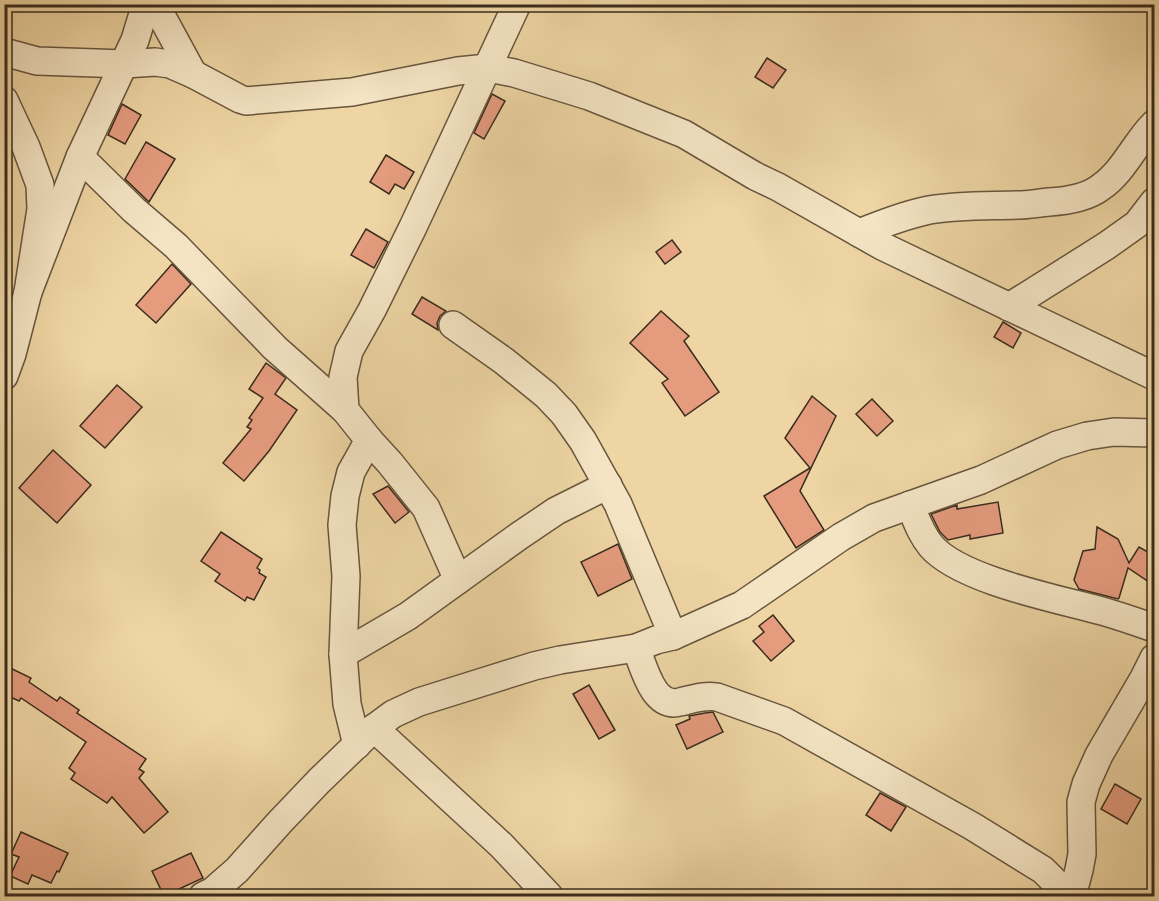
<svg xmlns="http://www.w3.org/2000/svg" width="1159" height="901" viewBox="0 0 1159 901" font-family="'Libre Caslon Text',serif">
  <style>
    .building { fill: #e49b7e; stroke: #3a2c1d; stroke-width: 1.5 }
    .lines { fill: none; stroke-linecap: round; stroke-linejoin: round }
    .minor-casing { stroke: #67563e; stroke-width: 30 }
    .minor { stroke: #f4e4c3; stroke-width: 27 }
  </style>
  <rect width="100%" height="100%" fill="#eed5a3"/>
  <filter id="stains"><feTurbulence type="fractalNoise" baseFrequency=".00333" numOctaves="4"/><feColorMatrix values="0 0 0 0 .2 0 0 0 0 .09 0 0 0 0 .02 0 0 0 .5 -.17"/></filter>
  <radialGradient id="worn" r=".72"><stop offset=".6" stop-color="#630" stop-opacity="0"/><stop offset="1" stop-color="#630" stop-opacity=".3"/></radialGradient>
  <g class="building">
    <path d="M 767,58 L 786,70 L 773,88 L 755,77 Z"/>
    <path d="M 492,94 L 505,101 L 484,139 L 474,133 Z"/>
    <path d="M 122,104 L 141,115 L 125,144 L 108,135 Z"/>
    <path d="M 146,142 L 175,159 L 149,202 L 125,179 Z"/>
    <path d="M 386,155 L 414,172 L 404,189 L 395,184 L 389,194 L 370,182 Z"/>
    <path d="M 366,229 L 388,242 L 374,268 L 351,255 Z"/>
    <path d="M 672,240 L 681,252 L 665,264 L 656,252 Z"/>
    <path d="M 172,264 L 191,284 L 156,323 L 136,305 Z"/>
    <path d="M 422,297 L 446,311 L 440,316 L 437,323 L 438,330 L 412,314 Z"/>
    <path d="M 661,311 L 689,336 L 684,341 L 719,392 L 685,416 L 662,383 L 668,379 L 630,343 Z"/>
    <path d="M 1003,322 L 1021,333 L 1013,348 L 994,337 Z"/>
    <path d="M 266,363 L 286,378 L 275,394 L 297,410 L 269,451 L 244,481 L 223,463 L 251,429 L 247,427 L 252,420 L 249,418 L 263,398 L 249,389 Z"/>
    <path d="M 117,385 L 142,407 L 105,448 L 80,426 Z"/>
    <path d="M 812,396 L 836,416 L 800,491 L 824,530 L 796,548 L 764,496 L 810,468 L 785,438 Z"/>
    <path d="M 872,399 L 893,421 L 877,436 L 856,414 Z"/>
    <path d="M 53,450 L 91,485 L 57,523 L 19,488 Z"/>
    <path d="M 388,486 L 409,512 L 395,523 L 373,494 Z"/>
    <path d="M 998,502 L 1003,533 L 970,539 L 970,535 L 948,540 L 940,532 L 931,514 L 957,505 L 957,509 Z"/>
    <path d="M 1097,527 L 1118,539 L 1129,563 L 1139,547 L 1155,556 L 1155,586 L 1128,568 L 1119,598 L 1118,599 L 1079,589 L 1074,580 L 1083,551 L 1095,549 Z"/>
    <path d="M 221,532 L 262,559 L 257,568 L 260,570 L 259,573 L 266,577 L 254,600 L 247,597 L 245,601 L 215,581 L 220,574 L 201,561 Z"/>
    <path d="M 618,544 L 632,579 L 598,596 L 581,562 Z"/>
    <path d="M 773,615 L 794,641 L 771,661 L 753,641 L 764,632 L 759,626 Z"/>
    <path d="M 4,665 L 31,678 L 29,682 L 57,701 L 60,697 L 79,710 L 77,713 L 146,759 L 139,769 L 144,772 L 139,778 L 168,812 L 144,833 L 112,797 L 107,803 L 71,779 L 75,773 L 69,768 L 86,742 L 21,698 L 19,701 L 4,694 Z"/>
    <path d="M 589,685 L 615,730 L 599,739 L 573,694 Z"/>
    <path d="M 713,712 L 723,732 L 687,749 L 676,725 L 690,719 L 689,716 L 705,713 Z"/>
    <path d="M 1115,784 L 1141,799 L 1127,824 L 1101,809 Z"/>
    <path d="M 880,793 L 906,807 L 891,831 L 866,815 Z"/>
    <path d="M 21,832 L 68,853 L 59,872 L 57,871 L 51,883 L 32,875 L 28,884 L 10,876 L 19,857 L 11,854 Z"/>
    <path d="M 191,853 L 203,878 L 164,896 L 152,871 Z"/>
  </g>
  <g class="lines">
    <g class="minor-casing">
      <g id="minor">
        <path d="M 155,4 L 193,74"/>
        <path d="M 4,52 L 37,61 L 125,64 L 155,62 L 170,64 L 193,74 L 240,99 L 246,101 L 352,92 L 458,71 L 488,68 L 514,73 L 589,96 L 684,134 L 755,176 L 778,187 L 882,246 L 1154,376"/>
        <path d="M 4,100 L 26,147 L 40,185 L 41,209 L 28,292 L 12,354 L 4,376"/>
        <path d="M 80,157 L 134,210 L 176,246 L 275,348 L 345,410"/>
        <path d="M 859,233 C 882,224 905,215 929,210 C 958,205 988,206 1017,205 C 1027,205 1038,203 1049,202 C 1067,201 1087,198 1101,187 C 1124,171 1135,143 1154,124"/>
        <path d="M 28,292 L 80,157 L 135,40 L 146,4"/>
        <path d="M 1009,307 L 1106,246 L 1137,224 L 1154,202"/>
        <path d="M 453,325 L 504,361 L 546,395 L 564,414 L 583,441 L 618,504 L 673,636"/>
        <path d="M 910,505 C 916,519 921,534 931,546 C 960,580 1058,599 1102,611 C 1119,616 1137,622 1154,628"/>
        <path d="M 458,580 L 426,508 L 390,463 L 369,440 L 345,410 L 343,377 L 349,351 L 372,310 L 413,227 L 517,4"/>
        <path d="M 636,648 C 644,667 653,709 680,702 C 693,699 703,695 717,697 L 784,721 L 972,826 L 1043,870 L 1055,882 L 1064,896"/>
        <path d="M 343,654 L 408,616 L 519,536 L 556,511 L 608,485"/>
        <path d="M 374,728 L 501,845 L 549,896"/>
        <path d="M 357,745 L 347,704 L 343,654 L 346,576 L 342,525 L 345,496 L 351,472 L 369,440"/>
        <path d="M 203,896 L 213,891 L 237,870 L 279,823 L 319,781 L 374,728 L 393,714 L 419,702 L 534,666 L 560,660 L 636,648 L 656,640 L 673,636 L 742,605 L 841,537 L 874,518 L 981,480 L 1057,445 L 1087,436 L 1114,432 L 1154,433"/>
        <path d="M 1072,896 L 1079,870 L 1082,854 L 1081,802 L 1086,784 L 1099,755 L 1144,678 L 1154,658"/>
      </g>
    </g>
    <use href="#minor" class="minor"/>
  </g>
  <rect width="1159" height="901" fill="none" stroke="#eed5a3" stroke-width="24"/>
  <rect x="6" y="6" width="1147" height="889" fill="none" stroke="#3a2c1d" stroke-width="3"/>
  <rect x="12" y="12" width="1135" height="877" fill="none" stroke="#3a2c1d" stroke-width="1.5"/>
  <rect width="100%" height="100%" filter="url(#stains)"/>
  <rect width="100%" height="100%" fill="url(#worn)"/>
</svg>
